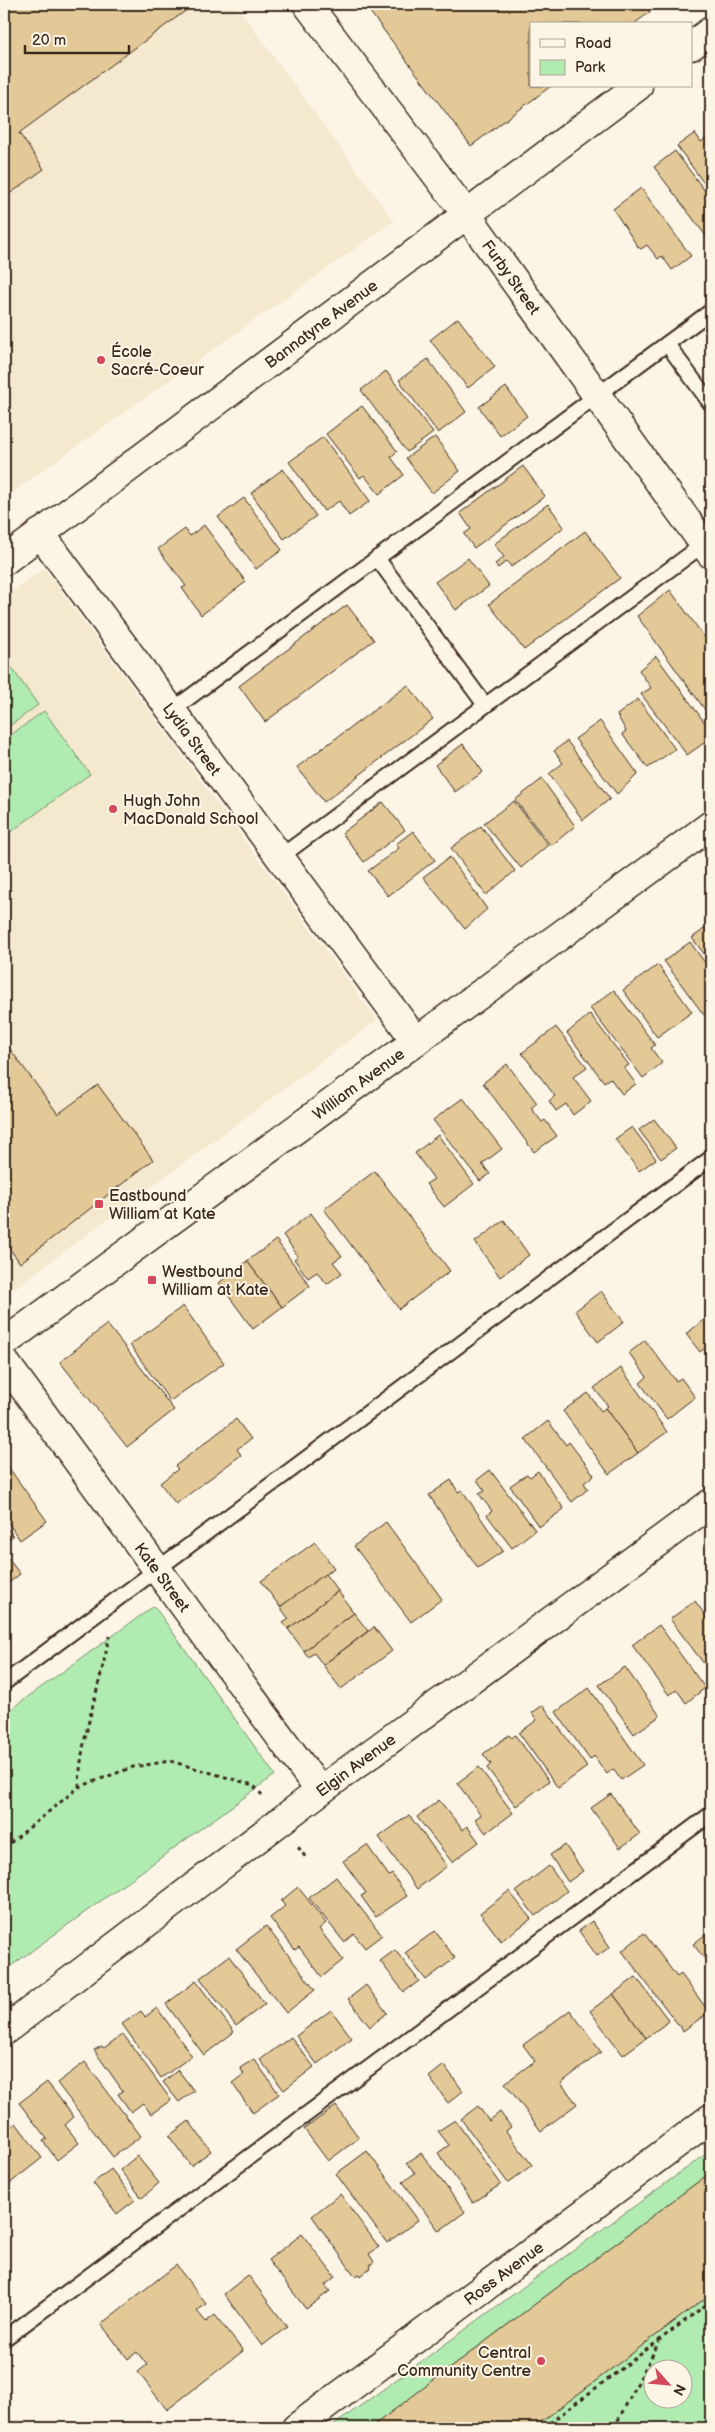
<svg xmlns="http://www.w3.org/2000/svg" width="715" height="2432" viewBox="0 0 715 2432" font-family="'Balsamiq Sans',sans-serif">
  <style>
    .built { fill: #f4e8ce }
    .green { fill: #b0ecb2; stroke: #768b68; fill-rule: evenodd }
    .building { fill: #e3c998; stroke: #3b2a1e }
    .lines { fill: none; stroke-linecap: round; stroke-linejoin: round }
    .lane-casing { stroke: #3b2a1e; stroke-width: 18 }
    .street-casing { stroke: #3b2a1e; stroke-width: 31 }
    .secondary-casing { stroke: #3b2a1e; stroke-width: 31 }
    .path { stroke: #3b2a1e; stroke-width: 3; stroke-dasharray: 4 4; stroke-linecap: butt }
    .lane { stroke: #fcf5e5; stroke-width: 14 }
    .street { stroke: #fcf5e5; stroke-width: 28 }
    .secondary { stroke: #fcf5e5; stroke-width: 28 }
    .poi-dot { fill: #d1495b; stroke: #fcf5e5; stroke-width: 2 }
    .labels { text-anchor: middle; stroke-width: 4; stroke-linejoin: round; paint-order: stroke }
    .street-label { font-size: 16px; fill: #3b2a1e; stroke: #fcf5e5 }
    .poi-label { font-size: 16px; fill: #3b2a1e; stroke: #fcf5e5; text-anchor: start }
  </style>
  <rect width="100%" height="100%" fill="#fcf5e5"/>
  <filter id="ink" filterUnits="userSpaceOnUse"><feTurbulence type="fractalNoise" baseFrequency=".02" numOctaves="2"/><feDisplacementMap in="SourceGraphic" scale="10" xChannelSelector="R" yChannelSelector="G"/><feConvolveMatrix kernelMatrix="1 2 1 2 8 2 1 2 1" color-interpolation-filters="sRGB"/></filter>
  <g filter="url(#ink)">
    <g class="built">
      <path d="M 4,4 L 235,4 L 394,221 L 4,498 Z"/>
      <path d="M 44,568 L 377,1020 L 4,1296 L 4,598 Z"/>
    </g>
    <g class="green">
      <path d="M 4,657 L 38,705 L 4,730 Z"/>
      <path d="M 44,711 L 90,774 L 4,837 L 4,740 Z"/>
      <path d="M 154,1606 L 275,1775 L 4,1971 L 4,1714 Z"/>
      <path d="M 711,2149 L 711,2428 L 330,2428 L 710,2151 ZM 652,2370 L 682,2370 L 682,2400 L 652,2400 Z"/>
    </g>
    <g class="building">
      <path d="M 4,4 L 184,4 L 188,9 L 19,133 L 44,169 L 4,198 Z"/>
      <path d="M 364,4 L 649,4 L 645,7 L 650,12 L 634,24 L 531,24 L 531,86 L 551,86 L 471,146 Z"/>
      <path d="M 695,133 L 701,142 L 711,135 L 711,193 L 677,146 Z"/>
      <path d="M 675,151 L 711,199 L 711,238 L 709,240 L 654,167 Z"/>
      <path d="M 641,188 L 691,256 L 672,270 L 662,256 L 658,259 L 647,245 L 641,249 L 638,247 L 613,209 Z"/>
      <path d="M 458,318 L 495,367 L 468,388 L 430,340 Z"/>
      <path d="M 428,359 L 466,412 L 438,433 L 399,380 Z"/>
      <path d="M 386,371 L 433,433 L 407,452 L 361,390 Z"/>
      <path d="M 506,387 L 527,416 L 500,436 L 479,407 Z"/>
      <path d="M 362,406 L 397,451 L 391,457 L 404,475 L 379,494 L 364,475 L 360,478 L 326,434 Z"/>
      <path d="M 323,437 L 370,501 L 349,516 L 339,501 L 324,511 L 289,462 Z"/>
      <path d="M 435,437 L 460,471 L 432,493 L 406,458 Z"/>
      <path d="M 523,466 L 545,496 L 474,548 L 464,534 L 471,529 L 460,513 Z"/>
      <path d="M 283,469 L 316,516 L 284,539 L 251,493 Z"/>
      <path d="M 244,498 L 282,550 L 256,569 L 218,517 Z"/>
      <path d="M 548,504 L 564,527 L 511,567 L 507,561 L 498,568 L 495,564 L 504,557 L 494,544 Z"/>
      <path d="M 204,525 L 246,582 L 201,615 L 182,588 L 186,586 L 158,549 L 185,529 L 190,536 Z"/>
      <path d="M 585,531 L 620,578 L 524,650 L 489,604 Z"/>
      <path d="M 468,558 L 489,586 L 456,610 L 435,582 Z"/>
      <path d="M 670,590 L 711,646 L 711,718 L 637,616 Z"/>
      <path d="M 347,605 L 374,640 L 265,722 L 239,686 Z"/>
      <path d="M 656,656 L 711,731 L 711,738 L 687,755 L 641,694 L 651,688 L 639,670 Z"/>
      <path d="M 408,685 L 433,719 L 324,802 L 297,767 Z"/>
      <path d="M 638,699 L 675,749 L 648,768 L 622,734 L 626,731 L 617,715 Z"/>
      <path d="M 600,721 L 638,774 L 617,794 L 575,739 Z"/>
      <path d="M 567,741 L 610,799 L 583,820 L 549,774 L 563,763 L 554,751 Z"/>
      <path d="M 463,744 L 483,772 L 455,792 L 435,765 Z"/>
      <path d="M 542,779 L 575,826 L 551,846 L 515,800 Z"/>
      <path d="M 514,801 L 548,845 L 521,868 L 484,823 Z"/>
      <path d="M 383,802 L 405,830 L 364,862 L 342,833 Z"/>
      <path d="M 481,826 L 515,871 L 486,895 L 451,848 Z"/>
      <path d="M 413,831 L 435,860 L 388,896 L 368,871 L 399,848 L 396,844 Z"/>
      <path d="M 450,857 L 487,909 L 465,929 L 423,877 Z"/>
      <path d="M 711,924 L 711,963 L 692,938 Z"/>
      <path d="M 690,942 L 711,971 L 711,1020 L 707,1013 L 704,1015 L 664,961 Z"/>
      <path d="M 658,965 L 692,1012 L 657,1037 L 623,990 Z"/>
      <path d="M 614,990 L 655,1045 L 651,1048 L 662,1063 L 643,1078 L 590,1008 Z"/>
      <path d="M 590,1014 L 629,1065 L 624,1068 L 636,1084 L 622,1094 L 610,1078 L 604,1082 L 567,1033 Z"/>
      <path d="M 556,1027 L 587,1067 L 573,1077 L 591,1101 L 573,1115 L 566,1104 L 556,1111 L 549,1101 L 555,1096 L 522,1053 Z"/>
      <path d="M 4,1041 L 58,1114 L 98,1085 L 153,1160 L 20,1263 L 10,1249 L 4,1253 Z"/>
      <path d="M 507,1064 L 537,1103 L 531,1108 L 542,1122 L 545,1120 L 557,1136 L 534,1152 L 483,1083 Z"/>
      <path d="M 463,1098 L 502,1149 L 482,1164 L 490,1174 L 480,1181 L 433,1120 Z"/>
      <path d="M 654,1119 L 676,1148 L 661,1159 L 639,1130 Z"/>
      <path d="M 632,1127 L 656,1159 L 639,1171 L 615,1139 Z"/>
      <path d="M 438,1135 L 474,1184 L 444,1207 L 426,1184 L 434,1179 L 415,1153 Z"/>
      <path d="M 375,1171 L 450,1271 L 399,1309 L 324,1209 Z"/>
      <path d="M 311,1213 L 342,1256 L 333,1262 L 342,1273 L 327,1284 L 317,1272 L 308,1278 L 294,1259 L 298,1256 L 283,1235 Z"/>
      <path d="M 504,1220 L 529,1255 L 500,1277 L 475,1242 Z"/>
      <path d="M 276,1240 L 310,1286 L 282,1307 L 247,1261 Z"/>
      <path d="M 247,1261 L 282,1307 L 253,1329 L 219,1283 Z"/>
      <path d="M 601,1291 L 624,1322 L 598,1342 L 575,1311 Z"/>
      <path d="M 183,1306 L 224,1363 L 170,1401 L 130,1345 Z"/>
      <path d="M 711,1314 L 711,1356 L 705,1348 L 700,1352 L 686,1334 Z"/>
      <path d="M 107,1324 L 174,1410 L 127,1447 L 60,1362 Z"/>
      <path d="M 645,1340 L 676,1381 L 681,1378 L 695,1397 L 667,1419 L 640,1383 L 647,1377 L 629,1353 Z"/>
      <path d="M 621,1368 L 667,1432 L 638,1453 L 605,1408 L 608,1406 L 594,1388 Z"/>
      <path d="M 588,1393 L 601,1411 L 605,1408 L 638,1453 L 609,1474 L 563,1411 Z"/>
      <path d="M 236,1419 L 251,1439 L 237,1449 L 241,1455 L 176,1504 L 160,1483 L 178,1469 L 175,1466 Z"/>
      <path d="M 548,1421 L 566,1445 L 569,1442 L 594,1475 L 584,1483 L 588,1489 L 572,1502 L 525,1439 Z"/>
      <path d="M 4,1461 L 47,1521 L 20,1540 L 4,1517 Z"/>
      <path d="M 490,1470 L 535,1530 L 512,1548 L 487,1515 L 492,1511 L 479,1494 L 485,1491 L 477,1480 Z"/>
      <path d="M 538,1471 L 564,1509 L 539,1527 L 510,1486 L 527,1474 L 530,1477 Z"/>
      <path d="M 451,1480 L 458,1492 L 462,1490 L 503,1551 L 478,1568 L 429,1495 Z"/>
      <path d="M 386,1522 L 442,1599 L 411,1622 L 354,1546 Z"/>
      <path d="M 4,1524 L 13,1536 L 4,1543 Z"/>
      <path d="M 315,1542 L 334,1568 L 280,1607 L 261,1581 Z"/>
      <path d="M 4,1553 L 20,1574 L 5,1586 L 4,1585 Z"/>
      <path d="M 325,1574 L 338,1591 L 288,1629 L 283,1623 L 289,1619 L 280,1607 Z"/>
      <path d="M 338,1591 L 354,1613 L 304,1651 L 288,1629 Z"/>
      <path d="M 695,1601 L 711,1623 L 711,1673 L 670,1619 Z"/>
      <path d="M 354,1613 L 368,1631 L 323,1665 L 314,1653 L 308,1657 L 304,1651 Z"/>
      <path d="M 659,1625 L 705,1688 L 686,1703 L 677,1690 L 669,1695 L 632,1645 Z"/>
      <path d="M 374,1627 L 392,1651 L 341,1689 L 323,1665 Z"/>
      <path d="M 625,1667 L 660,1716 L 634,1734 L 599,1685 Z"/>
      <path d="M 589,1688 L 643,1765 L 621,1780 L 613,1769 L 607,1774 L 594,1756 L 590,1760 L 556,1712 Z"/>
      <path d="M 543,1705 L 587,1767 L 558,1788 L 519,1733 L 537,1720 L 532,1713 Z"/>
      <path d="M 509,1735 L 512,1738 L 515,1735 L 549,1781 L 516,1806 L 487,1768 L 491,1764 L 483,1754 Z"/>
      <path d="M 479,1767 L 513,1813 L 486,1833 L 475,1819 L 481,1815 L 457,1783 Z"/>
      <path d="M 611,1794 L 640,1834 L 620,1848 L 591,1808 Z"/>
      <path d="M 439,1800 L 463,1830 L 467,1826 L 479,1842 L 452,1862 L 417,1817 Z"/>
      <path d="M 409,1815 L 447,1866 L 417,1889 L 379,1837 Z"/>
      <path d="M 367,1845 L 389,1876 L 392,1874 L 407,1896 L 376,1917 L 361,1896 L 366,1893 L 343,1861 Z"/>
      <path d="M 565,1845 L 583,1871 L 568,1882 L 550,1855 Z"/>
      <path d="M 549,1866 L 567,1891 L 535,1916 L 516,1891 Z"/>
      <path d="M 336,1877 L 382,1935 L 365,1948 L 354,1934 L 344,1942 L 309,1898 Z"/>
      <path d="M 298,1887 L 326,1923 L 319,1929 L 343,1960 L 322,1977 L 299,1947 L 295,1950 L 270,1918 L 285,1906 L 281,1901 Z"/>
      <path d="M 509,1891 L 531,1919 L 501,1941 L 480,1913 Z"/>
      <path d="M 592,1921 L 610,1947 L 597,1956 L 579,1931 Z"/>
      <path d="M 266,1926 L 315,1990 L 286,2013 L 236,1949 Z"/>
      <path d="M 435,1931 L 455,1958 L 426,1980 L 405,1953 Z"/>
      <path d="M 710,1931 L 711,1932 L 711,1967 L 693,1944 Z"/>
      <path d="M 644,1933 L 677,1977 L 681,1974 L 709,2012 L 683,2031 L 622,1951 Z"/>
      <path d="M 395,1950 L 419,1981 L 404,1992 L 380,1961 Z"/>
      <path d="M 229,1956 L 265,2004 L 236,2026 L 200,1978 Z"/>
      <path d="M 636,1977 L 669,2021 L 646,2038 L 613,1994 Z"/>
      <path d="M 196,1981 L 234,2032 L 204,2055 L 166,2004 Z"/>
      <path d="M 366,1985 L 387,2013 L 370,2027 L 348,1999 Z"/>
      <path d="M 613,1994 L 646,2038 L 623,2055 L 590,2011 Z"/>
      <path d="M 157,2008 L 192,2056 L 161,2078 L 122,2024 L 141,2011 L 145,2017 Z"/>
      <path d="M 331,2010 L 352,2038 L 317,2064 L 296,2036 Z"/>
      <path d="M 570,2010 L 601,2052 L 561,2083 L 577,2104 L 541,2131 L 505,2083 L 535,2061 L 523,2045 Z"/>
      <path d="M 123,2034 L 171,2100 L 151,2114 L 143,2103 L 131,2112 L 118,2094 L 123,2091 L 94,2050 L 102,2046 L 104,2048 Z"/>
      <path d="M 291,2037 L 314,2067 L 284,2090 L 260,2060 Z"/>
      <path d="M 254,2059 L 279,2094 L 253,2113 L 232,2083 L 244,2074 L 240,2068 Z"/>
      <path d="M 85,2062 L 141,2136 L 113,2157 L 57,2083 Z"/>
      <path d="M 444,2065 L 463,2091 L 448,2103 L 429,2077 Z"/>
      <path d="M 178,2070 L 194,2091 L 179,2102 L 163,2082 Z"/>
      <path d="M 47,2082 L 74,2117 L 65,2125 L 79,2143 L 57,2160 L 43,2141 L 47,2139 L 19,2103 Z"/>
      <path d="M 336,2106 L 359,2138 L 328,2161 L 304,2129 Z"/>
      <path d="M 478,2106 L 489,2121 L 500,2112 L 511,2127 L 506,2131 L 532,2165 L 508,2183 L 461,2119 Z"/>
      <path d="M 455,2120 L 501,2184 L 473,2203 L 438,2153 L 449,2145 L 438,2131 Z"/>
      <path d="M 189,2121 L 211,2151 L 191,2166 L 169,2136 Z"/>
      <path d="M 16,2123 L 42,2158 L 4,2188 L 4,2132 Z"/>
      <path d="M 367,2151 L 418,2220 L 387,2243 L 336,2174 Z"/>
      <path d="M 421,2153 L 465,2212 L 439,2231 L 403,2182 L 415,2173 L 407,2163 Z"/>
      <path d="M 137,2156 L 159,2183 L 142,2198 L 120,2170 Z"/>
      <path d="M 111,2169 L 135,2200 L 117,2214 L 93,2183 Z"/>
      <path d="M 711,2172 L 711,2294 L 533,2428 L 370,2428 Z"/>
      <path d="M 340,2194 L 379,2247 L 369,2254 L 374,2262 L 370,2265 L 371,2267 L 360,2276 L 359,2274 L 355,2276 L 312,2216 Z"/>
      <path d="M 302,2234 L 335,2277 L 325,2285 L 330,2291 L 306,2309 L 268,2260 Z"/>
      <path d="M 176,2265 L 206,2304 L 197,2311 L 206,2322 L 215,2315 L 243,2351 L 167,2410 L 138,2372 L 147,2365 L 137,2352 L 128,2359 L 101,2324 Z"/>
      <path d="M 248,2275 L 287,2327 L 262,2346 L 224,2294 Z"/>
    </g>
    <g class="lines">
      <g class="lane-casing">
        <g id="lane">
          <path d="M 667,344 L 711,404"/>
          <path d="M 377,558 L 485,705"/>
          <path d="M 171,711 L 711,311"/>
          <path d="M 280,857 L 708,541"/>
          <path d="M 4,1683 L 711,1158"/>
          <path d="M 4,2339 L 711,1814"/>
        </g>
      </g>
      <g class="street-casing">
        <g id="street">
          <path id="s1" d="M 307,4 L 467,215 L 711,554"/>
          <path id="s2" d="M 40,533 L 416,1041"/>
          <path id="s3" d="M 4,1361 L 320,1791"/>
          <path id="s4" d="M 4,2031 L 320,1791 L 711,1503"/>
          <path id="s5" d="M 296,2428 L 711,2118"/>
        </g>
      </g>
      <g class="secondary-casing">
        <g id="secondary">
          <path d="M 691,46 L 711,31"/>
          <path id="s6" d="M 4,561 L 638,86"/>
          <path id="s7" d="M 4,1343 L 711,825"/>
        </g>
      </g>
      <g class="path">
        <path d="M 79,1787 C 80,1736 101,1686 109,1636"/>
        <path d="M 298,1847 L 306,1858"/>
        <path d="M 4,1848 L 79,1787 L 133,1767 L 170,1761 L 253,1785 L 262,1795"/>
        <path d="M 543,2428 L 711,2301"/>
        <path d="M 614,2428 L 659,2342"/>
      </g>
      <use href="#lane" class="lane"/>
      <use href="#street" class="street"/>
      <use href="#secondary" class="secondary"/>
    </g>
  </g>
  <g class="poi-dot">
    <circle cx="101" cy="360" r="5"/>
    <circle cx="113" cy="809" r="5"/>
    <rect x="94" y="1199" width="10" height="10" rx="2.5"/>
    <rect x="147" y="1275" width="10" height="10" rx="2.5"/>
    <circle cx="541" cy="2361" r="5"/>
  </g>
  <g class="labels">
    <g class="street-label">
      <text dy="6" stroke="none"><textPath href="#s1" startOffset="341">Furby Street</textPath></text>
      <text dy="6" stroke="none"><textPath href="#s6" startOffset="396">Bannatyne Avenue</textPath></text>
      <text dy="6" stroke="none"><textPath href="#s2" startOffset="256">Lydia Street</textPath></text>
      <text dy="6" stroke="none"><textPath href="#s7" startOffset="439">William Avenue</textPath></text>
      <text dy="6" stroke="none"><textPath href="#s3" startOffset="268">Kate Street</textPath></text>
      <text dy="6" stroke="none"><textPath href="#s4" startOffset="441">Elgin Avenue</textPath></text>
      <text dy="6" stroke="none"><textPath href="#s5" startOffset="259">Ross Avenue</textPath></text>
    </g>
    <g class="poi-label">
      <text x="111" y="357">École<tspan x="111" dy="18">Sacré-Coeur</tspan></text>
      <text x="123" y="806">Hugh John<tspan x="123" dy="18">MacDonald School</tspan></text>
      <text x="109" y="1201">Eastbound<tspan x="109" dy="18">William at Kate</tspan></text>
      <text x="162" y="1277">Westbound<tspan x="162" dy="18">William at Kate</tspan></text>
      <text x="531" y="2358" text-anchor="end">Central<tspan x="531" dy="18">Community Centre</tspan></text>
    </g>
  </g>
  <rect width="715" height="2432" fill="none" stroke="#fcf5e5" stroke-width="20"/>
  <rect x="10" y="10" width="695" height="2412" fill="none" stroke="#3b2a1e" stroke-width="2" filter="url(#ink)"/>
  <rect x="530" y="22" width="162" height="65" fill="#fcf5e5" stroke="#afa495"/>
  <rect x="540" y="39" width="25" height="8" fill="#fcf5e5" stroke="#afa495"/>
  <text x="575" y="48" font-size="15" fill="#3b2a1e">Road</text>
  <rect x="540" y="60" width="25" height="15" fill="#b0ecb2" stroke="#afa495"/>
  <text x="575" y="72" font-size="15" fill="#3b2a1e">Park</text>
  <g transform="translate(668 2384) rotate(117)"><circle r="24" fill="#fcf5e5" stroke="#afa495"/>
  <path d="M0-4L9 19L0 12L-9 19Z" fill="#d1495b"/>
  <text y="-8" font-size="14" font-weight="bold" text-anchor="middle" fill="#3b2a1e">N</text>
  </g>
  <path d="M25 45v8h104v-8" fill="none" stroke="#3b2a1e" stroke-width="2.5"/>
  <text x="32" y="45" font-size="15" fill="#3b2a1e" stroke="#fcf5e5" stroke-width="4" paint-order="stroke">20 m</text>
</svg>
